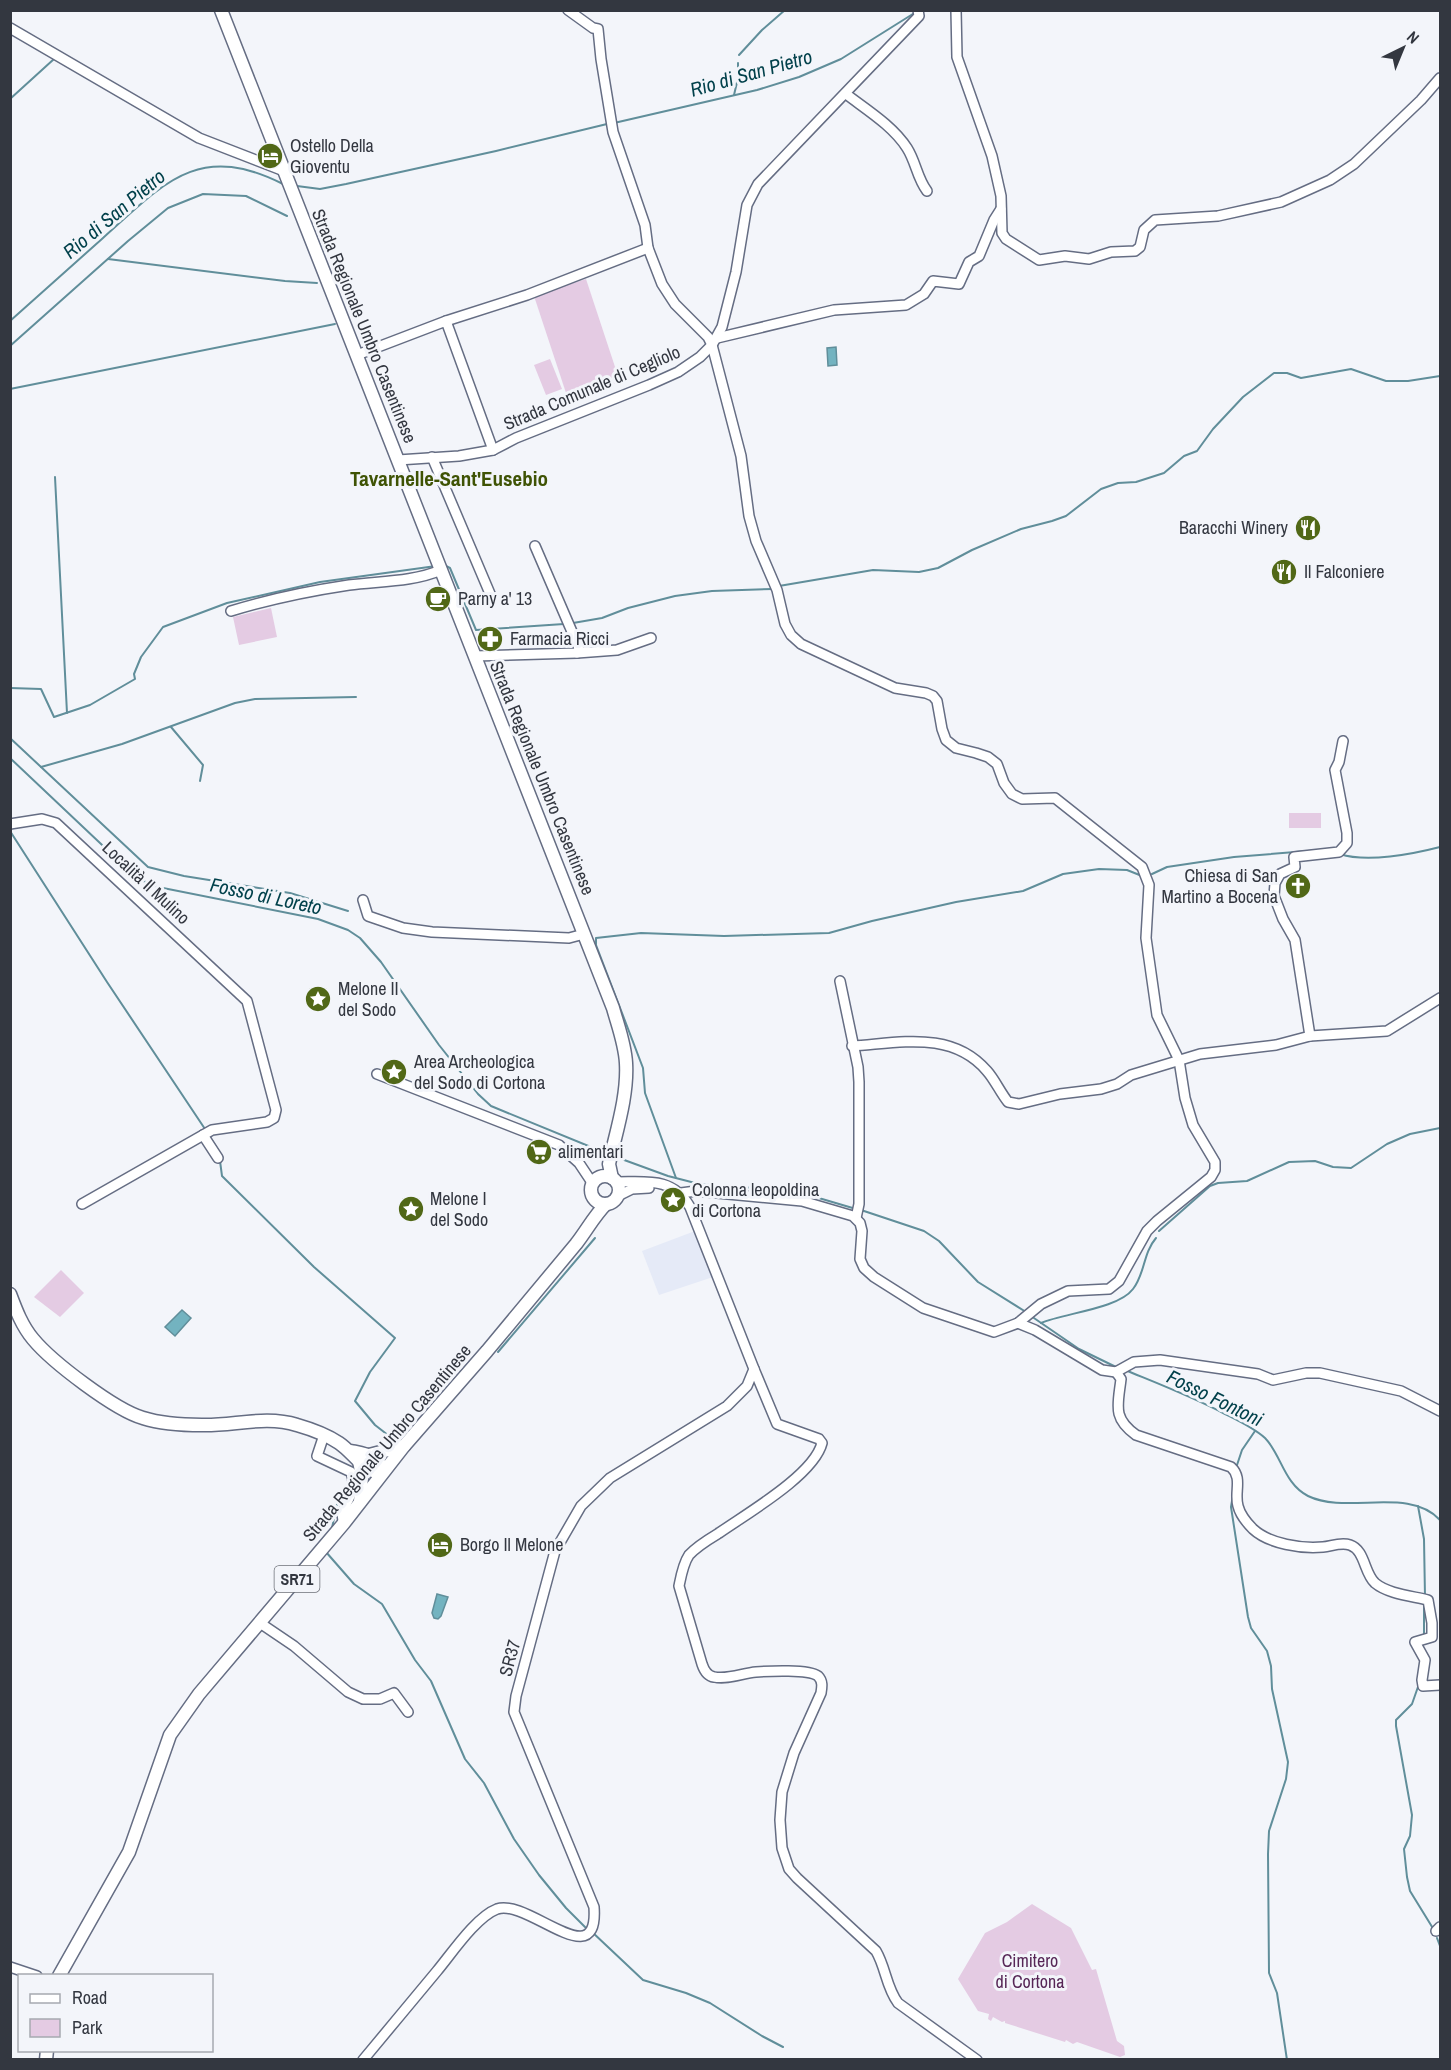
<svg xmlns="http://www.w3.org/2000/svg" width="1451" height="2070" viewBox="0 0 1451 2070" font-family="'Archivo Narrow',sans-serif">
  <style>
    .built { fill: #e5eaf7 }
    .green { fill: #e4cbe3 }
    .water { fill: #73b3c0; stroke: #608e9a; stroke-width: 1.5 }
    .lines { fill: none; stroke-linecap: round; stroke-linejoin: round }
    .stream { stroke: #608e9a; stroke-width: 2 }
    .minor-casing { stroke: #656d83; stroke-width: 12 }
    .major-casing { stroke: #656d83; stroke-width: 15 }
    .minor { stroke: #fff; stroke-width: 9 }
    .major { stroke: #fff; stroke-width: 12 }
    .labels { text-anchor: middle; stroke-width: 6; stroke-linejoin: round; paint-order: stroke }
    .shield { fill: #f3f5fa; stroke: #6d7078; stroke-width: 1.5 }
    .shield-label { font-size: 16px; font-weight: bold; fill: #333740 }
    .poi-label { font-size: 18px; fill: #333740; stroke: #f3f5fa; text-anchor: start }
    .street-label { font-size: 18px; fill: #333740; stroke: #f3f5fa }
    .park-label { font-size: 18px; fill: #562656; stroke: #f3f5fa }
    .water-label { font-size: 20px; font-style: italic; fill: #02414b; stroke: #f3f5fa }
    .quarter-label { font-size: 21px; font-weight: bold; fill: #3f5304; stroke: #f3f5fa }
  </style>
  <rect width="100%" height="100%" fill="#f3f5fa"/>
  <path class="built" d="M 695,1231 L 713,1277 L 659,1295 L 642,1251 Z"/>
  <g class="green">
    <path d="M 586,279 L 620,382 L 568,399 L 534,296 Z"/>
    <path d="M 550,359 L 562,389 L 546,395 L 534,365 Z"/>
    <path d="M 271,608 L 277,637 L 239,645 L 233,617 Z"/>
    <rect x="1289" y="813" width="32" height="15"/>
    <path d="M 61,1270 L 84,1293 L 60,1317 L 34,1297 Z"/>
    <path d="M 1032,1904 L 1071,1928 L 1092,1970 L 1096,1969 L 1117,2041 L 1124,2046 L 1125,2055 L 1120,2057 L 1077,2042 L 1073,2044 L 1066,2040 L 1065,2042 L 1005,2023 L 1005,2021 L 1002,2022 L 993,2017 L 991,2021 L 988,2019 L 989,2014 L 978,2011 L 958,1979 L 985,1933 L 1007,1922 Z"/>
  </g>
  <g class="water">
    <path d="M 836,347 L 837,365 L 828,366 L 827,348 Z"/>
    <path d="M 182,1310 L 191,1318 L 175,1336 L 165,1327 Z"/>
    <path d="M 437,1594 L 448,1597 L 441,1616 L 438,1619 L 434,1618 L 432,1613 Z"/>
  </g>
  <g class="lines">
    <g class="stream">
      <path d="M 739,55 L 762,30 L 785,10"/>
      <path d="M 734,95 L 738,78 L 738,63"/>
      <path d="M 10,99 L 54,59"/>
      <path d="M 614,123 L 757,90 L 799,77 L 841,59 L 916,12"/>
      <path d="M 297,186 L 320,189 L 346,184 L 496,151 L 607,124"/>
      <path d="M 108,259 L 285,281 L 317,283"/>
      <path d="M 10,321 C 41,293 72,266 103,238 C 163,184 198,141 283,184"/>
      <path d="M 10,346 L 128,241 L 168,208 L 203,194 L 246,196 L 287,216"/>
      <path d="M 10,389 L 335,324"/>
      <path d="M 55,477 L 67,713"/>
      <path d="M 444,565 L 450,568 L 476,630 L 564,624"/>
      <path d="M 779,586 L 873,570 L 919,572 L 938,568 L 972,550 L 1021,529 L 1052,521 L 1066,516 L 1101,489 L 1118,483 L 1136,482 L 1164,473 L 1184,456 L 1197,451 L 1213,429 L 1243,397 L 1274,373 L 1287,373 L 1301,378 L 1351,369 L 1386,381 L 1408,381 L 1440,376"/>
      <path d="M 573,623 L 602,618 L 628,608 L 675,596 L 712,591 L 773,589"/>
      <path d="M 10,688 L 41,689 L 54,717 L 90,705 L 135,679 L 134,674 L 141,657 L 163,627 L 227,603 L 320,582 L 436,566"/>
      <path d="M 171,727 L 203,765 L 200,781"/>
      <path d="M 10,738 L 148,867 L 184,876 L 290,893 L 348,911"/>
      <path d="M 10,758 L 136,877 L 153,886 L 318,919 L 348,930 L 360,938 L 381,962 L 439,1045 L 478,1094 L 491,1106 L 608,1154"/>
      <path d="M 41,767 L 122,744 L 235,703 L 255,699 L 356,697"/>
      <path d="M 10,831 L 107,982 L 205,1129"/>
      <path d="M 1340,854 C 1367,863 1413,854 1440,847"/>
      <path d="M 1152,874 L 1167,867 L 1234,857 L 1320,850"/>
      <path d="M 208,1134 L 218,1150"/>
      <path d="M 616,1157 L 668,1176 L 699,1184 L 753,1188 L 812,1196 L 856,1209"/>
      <path d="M 220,1161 L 222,1176 L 314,1267 L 395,1338 L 370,1372 L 355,1401 L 375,1425 L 393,1439 L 388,1446"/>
      <path d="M 676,1178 L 645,1093 L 643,1068 L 596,945 L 596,938 L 641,933 L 724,936 L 829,933 L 872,921 L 956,902 L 1023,891 L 1063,874 L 1099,869 L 1127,870 L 1142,876"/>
      <path d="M 861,1210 L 924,1231 L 939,1241 L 978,1282 L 1026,1312"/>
      <path d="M 1159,1231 L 1210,1186 L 1218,1183 L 1247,1181 L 1289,1162 L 1315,1161 L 1333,1167 L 1351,1168 L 1387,1144 L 1410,1134 L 1440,1128"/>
      <path d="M 1031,1316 L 1079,1349 L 1116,1367"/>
      <path d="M 1041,1323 C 1064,1313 1118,1309 1133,1289 C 1145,1274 1143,1253 1156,1238"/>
      <path d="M 498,1352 L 595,1238"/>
      <path d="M 1125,1370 C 1159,1384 1193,1397 1225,1414 C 1239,1421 1254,1428 1265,1438 C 1281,1454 1284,1484 1308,1496 C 1347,1515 1409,1486 1440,1520"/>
      <path d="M 1237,1465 L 1242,1450 L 1255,1431"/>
      <path d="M 1233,1495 L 1231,1507 L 1248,1617 L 1251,1628 L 1267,1651 L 1271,1666 L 1272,1689 L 1288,1762 L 1286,1779 L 1269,1831 L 1268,1854 L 1269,1973 L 1277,1993 L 1287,2060"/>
      <path d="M 1418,1506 L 1424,1539 L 1425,1597"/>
      <path d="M 332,1528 L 337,1504 L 348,1491"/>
      <path d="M 326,1552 L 354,1584 L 382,1604 L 415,1660 L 431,1681 L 465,1759 L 484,1783 L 514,1839 L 539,1875 L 566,1908 L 586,1928"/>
      <path d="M 1424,1636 L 1424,1603"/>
      <path d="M 1419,1684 L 1412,1704 L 1396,1720 L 1396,1726 L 1412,1815 L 1410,1836 L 1404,1849 L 1407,1877 L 1410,1891 L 1434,1930"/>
      <path d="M 591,1931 L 643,1980 L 686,1993 L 710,2003 L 762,2036 L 783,2047"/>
      <path d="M 1437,1938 L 1440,1946"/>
    </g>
    <g class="minor-casing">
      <g id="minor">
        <path d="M 568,10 L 593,28 L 598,29 L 601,59 L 613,132 L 645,225 L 648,248 L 662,284 L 675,304 L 708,337 L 712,345 L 741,456 L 749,516 L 756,541 L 777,590 L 785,624 L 791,635 L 801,644 L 895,688 L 926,693 L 933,696 L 937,701 L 942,729 L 946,740 L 956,748 L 976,753 L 988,757 L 997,764 L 1004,783 L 1012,794 L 1022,799 L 1055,798 L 1142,867 L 1149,885 L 1146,938 L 1157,1015 L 1179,1060 L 1185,1098 L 1193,1125 L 1215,1162 L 1215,1170 L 1211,1177 L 1157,1221 L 1147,1231 L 1119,1281 L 1109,1289 L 1068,1291 L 1041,1304 L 1018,1323 L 994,1332 L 923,1308 L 874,1277 L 864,1268 L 860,1259 L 862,1231 L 860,1223 L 853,1216 L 802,1201 L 696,1191 L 681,1193"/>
        <path d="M 956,10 L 957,57 L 992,156 L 1001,196 L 1002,233 L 1006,239 L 1039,260 L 1065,256 L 1089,259 L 1111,252 L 1135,251 L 1140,247 L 1144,230 L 1155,220 L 1218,216 L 1281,202 L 1330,180 L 1354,164 L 1421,100 L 1440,78"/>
        <path d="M 10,28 L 199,138 L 284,171"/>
        <path d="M 846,94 C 867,110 893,126 907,148 C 916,162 917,178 927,191"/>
        <path d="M 446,321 L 527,295 L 648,248"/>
        <path d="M 717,338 L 834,310 L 906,305 L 924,294 L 933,281 L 959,284 L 969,262 L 979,256 L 994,220 L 1001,209"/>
        <path d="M 357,355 L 446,321 L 493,450"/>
        <path d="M 432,457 L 491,596"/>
        <path d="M 398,460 L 459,456 L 493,450 L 516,438 L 649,385 L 678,372 L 700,357 L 712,345 L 722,327 L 736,272 L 747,205 L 758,184 L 919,16 L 918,10"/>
        <path d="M 231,611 C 270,599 309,591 349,585 C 380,581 413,582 441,570"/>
        <path d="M 577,653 L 617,650 L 651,638"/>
        <path d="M 475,656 L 577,653 L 579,648 L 535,546"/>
        <path d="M 10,824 L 42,819 L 56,823 L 247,1001 L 276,1110 L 274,1118 L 267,1122 L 212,1130 L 82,1204"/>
        <path d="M 363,900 L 368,916 L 403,928 L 432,932 L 569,938 L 584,934"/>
        <path d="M 840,981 L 858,1067 L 859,1082 L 859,1204 L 856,1218"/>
        <path d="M 1310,1036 L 1295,940 L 1283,919 L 1274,896 L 1275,883 L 1280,874 L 1295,867 L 1294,857 L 1339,852 L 1347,843 L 1347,833 L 1335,770 L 1339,762 L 1343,741"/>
        <path d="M 852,1046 C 900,1043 952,1030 987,1071 C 995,1080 1000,1092 1008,1102 L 1019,1104 L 1060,1094 L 1101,1089 L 1117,1084 L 1131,1075 L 1200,1054 L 1276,1045 L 1310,1036 L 1387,1031 L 1440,998"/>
        <path d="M 377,1074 L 559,1145 L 579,1163 L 593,1184"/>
        <path d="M 203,1135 L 218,1158"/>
        <path d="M 618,1196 L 632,1189 L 649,1188"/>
        <path d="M 1018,1323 L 1035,1330 L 1102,1370 L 1116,1372 L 1134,1362 L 1160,1360 L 1258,1374 L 1273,1380 L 1306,1373 L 1320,1373 L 1401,1391 L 1440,1411"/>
        <path d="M 754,1369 L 777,1424 L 819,1439 L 822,1443 C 814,1475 746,1514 719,1533 C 709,1539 697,1546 689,1555 C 683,1564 681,1576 679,1586 L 702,1664 C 704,1670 707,1676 714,1677 C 728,1680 743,1673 756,1672 C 769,1671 809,1669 818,1676 C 823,1681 822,1687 821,1693 L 794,1753 L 782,1792 L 780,1820 L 782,1848 L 789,1869 L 797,1878 L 876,1951 C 886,1968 886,1987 898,2003 L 977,2060"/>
        <path d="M 1116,1372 L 1121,1379 C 1118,1405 1112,1418 1136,1435 L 1231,1467 C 1243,1478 1234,1492 1238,1506 C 1240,1514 1247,1523 1253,1529 C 1269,1544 1302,1549 1323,1547 C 1332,1546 1341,1542 1350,1545 C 1365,1550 1364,1573 1375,1583 C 1388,1594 1412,1596 1428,1600 L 1432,1623 L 1432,1637 L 1415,1642 L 1425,1660 L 1422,1680 L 1423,1686 L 1440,1685"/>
        <path d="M 324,1435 L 317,1456 L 351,1472 C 360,1497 336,1507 344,1523"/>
        <path d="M 260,1623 L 294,1646 L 348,1692 L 363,1699 L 380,1699 L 394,1693 L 408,1712"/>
        <path d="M 1436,1931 L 1440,1927"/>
        <path d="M 10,1967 L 37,1976"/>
        <path d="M 363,2060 C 388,2030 412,2001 437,1971 C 452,1953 476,1917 497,1909 C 528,1898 599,1977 594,1907 L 514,1712 L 516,1696 L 555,1551 L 581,1506 L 610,1478 L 727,1406 L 747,1386 L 754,1369 L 690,1207 C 673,1177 647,1182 617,1182"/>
      </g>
    </g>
    <g class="major-casing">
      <g id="major">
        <path d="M 221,10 L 613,1008 C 618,1026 625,1044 626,1063 C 628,1096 616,1132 609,1164 L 612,1178"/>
        <circle cx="605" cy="1190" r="14"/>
        <path d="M 10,1294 C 16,1310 22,1326 33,1339 C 52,1362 115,1410 143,1418 C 162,1424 183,1425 202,1425 C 233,1426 266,1415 297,1425 C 311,1429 327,1435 339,1443 C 354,1453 364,1473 382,1473 C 382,1456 365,1454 351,1451"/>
        <path d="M 369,1455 L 404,1446"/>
        <path d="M 359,1461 L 362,1476 L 360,1502"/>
        <path d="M 59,1976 L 129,1852 L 170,1735 L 199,1694 L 344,1523 L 404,1446 L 487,1351 L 576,1244 C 587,1230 594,1216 606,1204"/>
        <path d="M 46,2060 L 47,2050"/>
      </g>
    </g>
    <use href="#minor" class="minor"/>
    <use href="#major" class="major"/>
  </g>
  <defs>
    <g id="hotel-disc" transform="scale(1.35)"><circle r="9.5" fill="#516817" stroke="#f3f5fa"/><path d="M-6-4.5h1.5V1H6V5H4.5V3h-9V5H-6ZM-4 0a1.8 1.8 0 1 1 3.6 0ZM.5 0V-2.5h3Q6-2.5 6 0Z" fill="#fff"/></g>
    <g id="restaurant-disc" transform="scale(1.35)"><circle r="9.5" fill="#516817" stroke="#f3f5fa"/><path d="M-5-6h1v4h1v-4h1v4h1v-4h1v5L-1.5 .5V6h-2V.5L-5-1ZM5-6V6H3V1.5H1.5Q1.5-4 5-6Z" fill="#fff"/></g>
    <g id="cafe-disc" transform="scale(1.35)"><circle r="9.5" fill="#516817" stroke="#f3f5fa"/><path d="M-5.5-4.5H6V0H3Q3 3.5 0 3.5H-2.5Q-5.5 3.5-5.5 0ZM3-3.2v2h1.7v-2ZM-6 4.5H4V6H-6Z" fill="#fff"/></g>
    <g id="pharmacy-disc" transform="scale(1.35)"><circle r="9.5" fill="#516817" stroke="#f3f5fa"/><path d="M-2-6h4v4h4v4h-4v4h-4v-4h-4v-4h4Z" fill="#fff"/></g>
    <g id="church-disc" transform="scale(1.35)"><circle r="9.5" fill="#516817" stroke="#f3f5fa"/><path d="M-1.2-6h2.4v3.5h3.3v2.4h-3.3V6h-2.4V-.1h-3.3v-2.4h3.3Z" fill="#fff"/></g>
    <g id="sight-disc" transform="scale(1.35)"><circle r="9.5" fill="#516817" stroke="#f3f5fa"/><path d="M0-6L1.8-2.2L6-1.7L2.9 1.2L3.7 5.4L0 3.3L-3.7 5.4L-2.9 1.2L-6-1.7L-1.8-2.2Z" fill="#fff"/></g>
    <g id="supermarket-disc" transform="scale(1.35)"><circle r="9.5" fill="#516817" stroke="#f3f5fa"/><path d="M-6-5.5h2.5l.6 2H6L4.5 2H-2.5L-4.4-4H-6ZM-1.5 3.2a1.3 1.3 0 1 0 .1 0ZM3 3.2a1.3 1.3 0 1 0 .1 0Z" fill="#fff"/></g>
  </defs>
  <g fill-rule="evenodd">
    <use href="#hotel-disc" x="270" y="156"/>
    <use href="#restaurant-disc" x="1308" y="528"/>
    <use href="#restaurant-disc" x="1284" y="572"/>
    <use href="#cafe-disc" x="438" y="599"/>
    <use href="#pharmacy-disc" x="490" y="639"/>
    <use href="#church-disc" x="1298" y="886"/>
    <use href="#sight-disc" x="318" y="999"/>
    <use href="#sight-disc" x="394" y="1072"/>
    <use href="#supermarket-disc" x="539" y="1152"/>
    <use href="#sight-disc" x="673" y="1200"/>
    <use href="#sight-disc" x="411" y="1209"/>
    <use href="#hotel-disc" x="440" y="1545"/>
  </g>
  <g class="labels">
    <rect class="shield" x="274.5" y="1566" width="45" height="26" rx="4.5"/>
    <g class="shield-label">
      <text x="297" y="1585">SR71</text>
    </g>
    <g class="poi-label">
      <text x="290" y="152">Ostello Della<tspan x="290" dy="21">Gioventu</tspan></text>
      <text x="1288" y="534" text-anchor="end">Baracchi Winery</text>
      <text x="1304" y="578">Il Falconiere</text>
      <text x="458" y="605">Parny a' 13</text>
      <text x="510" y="645">Farmacia Ricci</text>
      <text x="1278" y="882" text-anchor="end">Chiesa di San<tspan x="1278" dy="21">Martino a Bocena</tspan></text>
      <text x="338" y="995">Melone II<tspan x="338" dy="21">del Sodo</tspan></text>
      <text x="414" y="1068">Area Archeologica<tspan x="414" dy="21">del Sodo di Cortona</tspan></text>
      <text x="558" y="1158">alimentari</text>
      <text x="692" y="1196">Colonna leopoldina<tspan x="692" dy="21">di Cortona</tspan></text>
      <text x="430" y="1205">Melone I<tspan x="430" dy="21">del Sodo</tspan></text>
      <text x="460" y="1551">Borgo Il Melone</text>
    </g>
    <g class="street-label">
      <text transform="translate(364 326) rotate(68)" y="6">Strada Regionale Umbro Casentinese</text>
      <text transform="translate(592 388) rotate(-23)" y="6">Strada Comunale di Cegliolo</text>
      <text transform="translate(542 778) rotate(68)" y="6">Strada Regionale Umbro Casentinese</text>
      <text transform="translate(146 883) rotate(43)" y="6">Località Il Mulino</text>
      <text transform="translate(387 1443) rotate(-50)" y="6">Strada Regionale Umbro Casentinese</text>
      <text transform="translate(510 1658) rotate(-75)" y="6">SR37</text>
    </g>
    <g class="park-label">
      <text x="1030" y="1967">Cimitero<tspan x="1030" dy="21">di Cortona</tspan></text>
    </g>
    <g class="water-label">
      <text transform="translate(751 73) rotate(-16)" y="7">Rio di San Pietro</text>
      <text transform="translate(114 214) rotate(-40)" y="7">Rio di San Pietro</text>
      <text transform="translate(266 896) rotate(12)" y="7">Fosso di Loreto</text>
      <text transform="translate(1215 1398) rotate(26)" y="7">Fosso Fontoni</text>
    </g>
    <g class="quarter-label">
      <text x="449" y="486">Tavarnelle-Sant'Eusebio</text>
    </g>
  </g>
  <rect width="1451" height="2070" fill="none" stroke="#333740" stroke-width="24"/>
  <rect x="18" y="1974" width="195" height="78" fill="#f3f5fa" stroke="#a6a9b0" stroke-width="1.5"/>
  <rect x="30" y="1994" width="30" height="9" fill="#ffffff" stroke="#a6a9b0" stroke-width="1.5"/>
  <text x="72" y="2004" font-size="18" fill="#333740">Road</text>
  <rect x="30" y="2019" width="30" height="18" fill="#e4cbe3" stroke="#a6a9b0" stroke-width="1.5"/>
  <text x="72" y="2034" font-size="18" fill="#333740">Park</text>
  <g transform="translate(1403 48) rotate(43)" stroke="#f3f5fa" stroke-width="4.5" paint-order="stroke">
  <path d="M0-4.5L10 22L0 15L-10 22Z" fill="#333740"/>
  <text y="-9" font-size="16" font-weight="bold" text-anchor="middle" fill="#333740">N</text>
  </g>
</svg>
